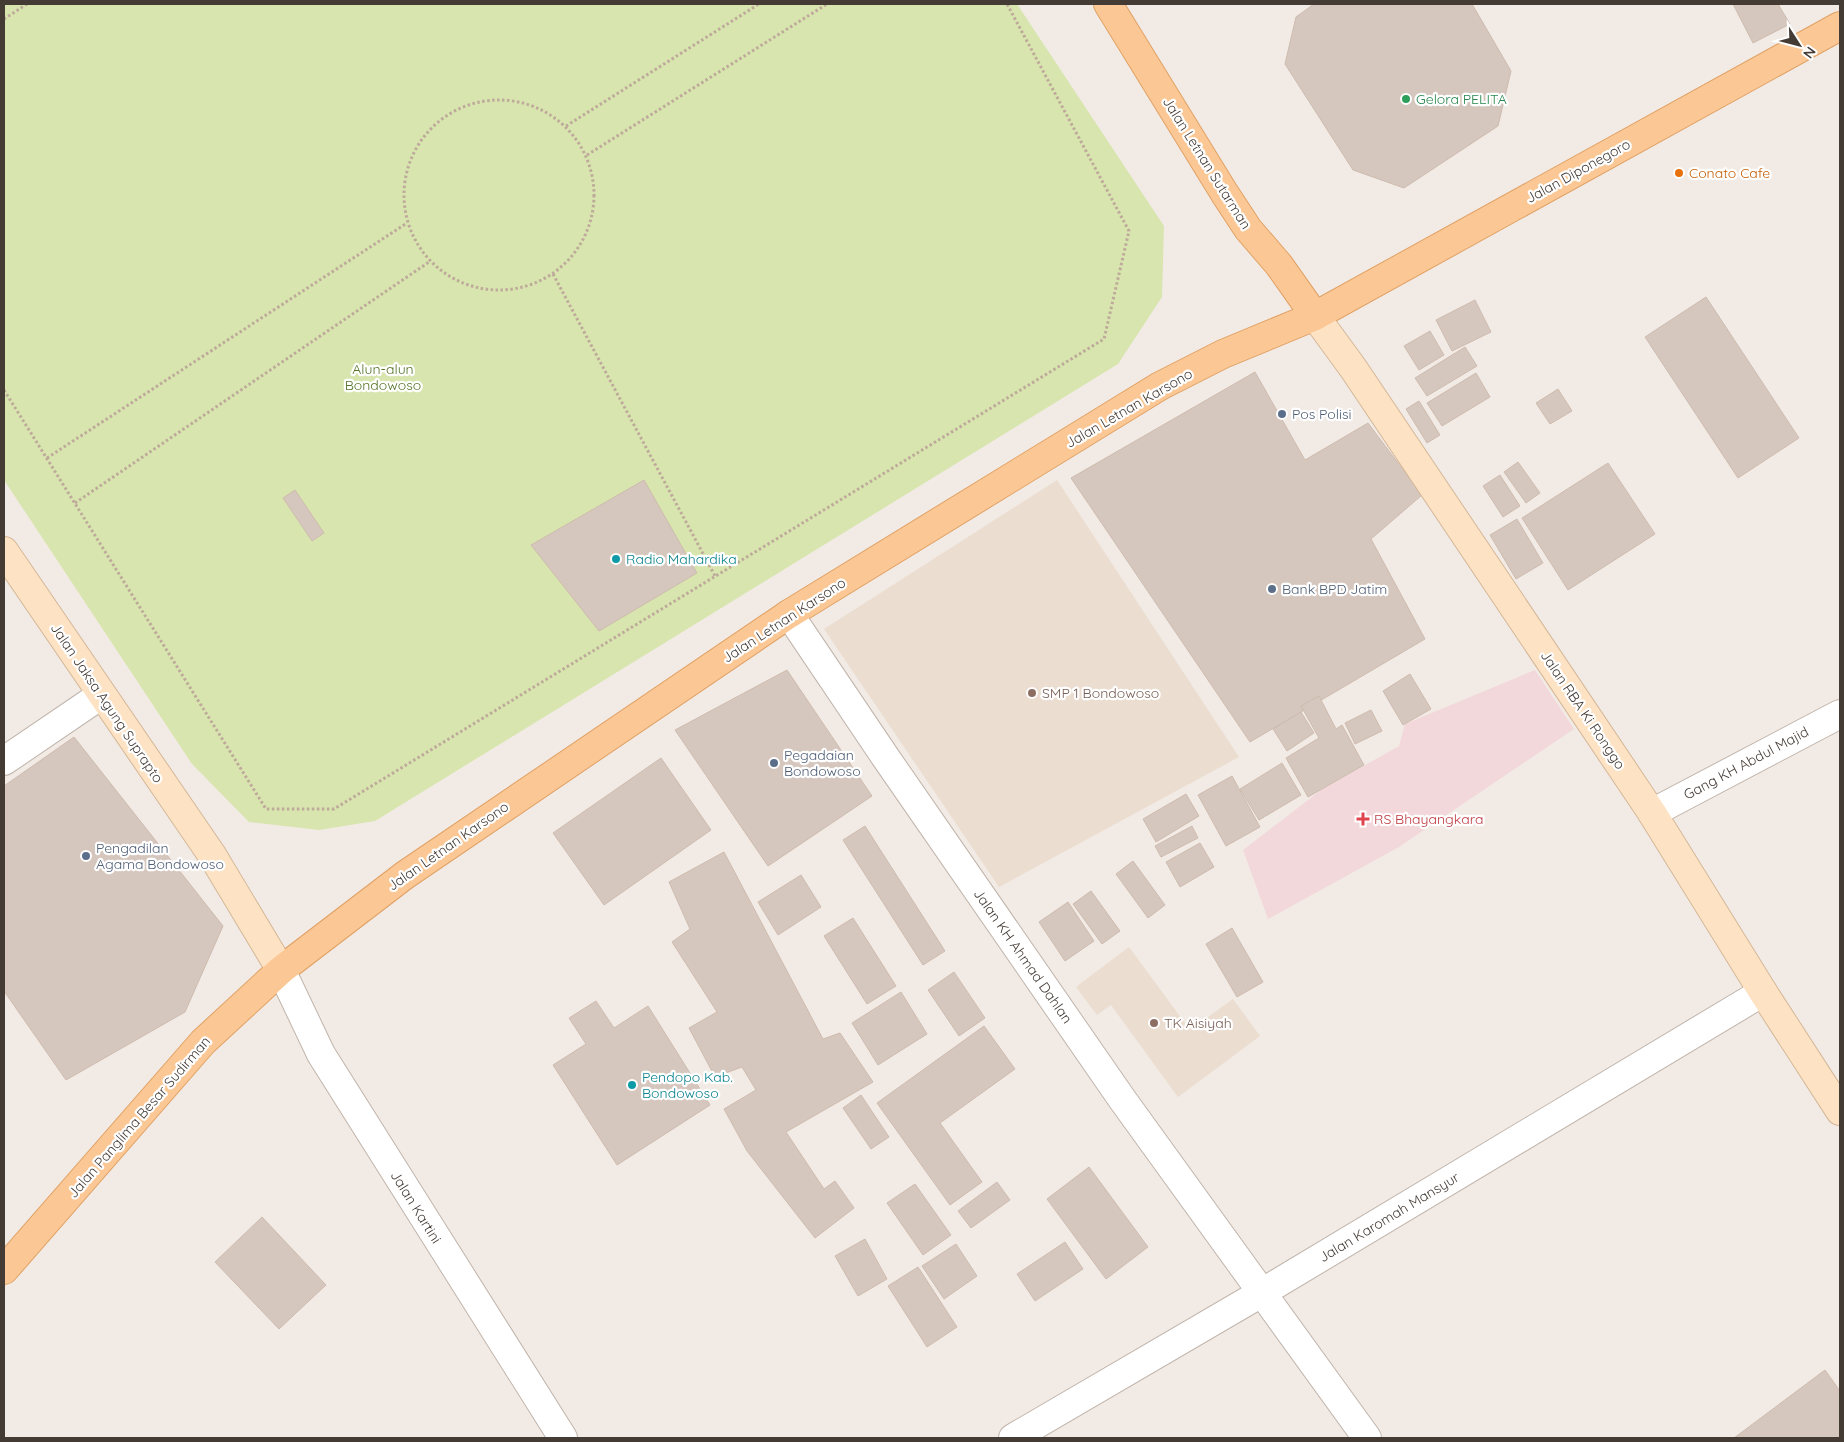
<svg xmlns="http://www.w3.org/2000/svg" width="1844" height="1442" viewBox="0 0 1844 1442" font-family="Quicksand,sans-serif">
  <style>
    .education { fill: #ebddcf }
    .medical { fill: #f2d8da }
    .green { fill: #d8e5ae }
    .building { fill: #d6c7be; stroke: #cebbae }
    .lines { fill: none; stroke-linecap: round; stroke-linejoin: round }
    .minor-casing { stroke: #c0b4ab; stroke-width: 30 }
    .tertiary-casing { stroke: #c0b4ab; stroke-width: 30 }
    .secondary-casing { stroke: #d4b798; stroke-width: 30 }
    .primary-casing { stroke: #e0a165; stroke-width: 30 }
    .path { stroke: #beaa9a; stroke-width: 3; stroke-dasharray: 2.5 2.5; stroke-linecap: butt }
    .minor { stroke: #fff; stroke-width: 28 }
    .tertiary { stroke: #fff; stroke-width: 28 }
    .secondary { stroke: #fde3c4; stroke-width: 28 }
    .primary { stroke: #fbc895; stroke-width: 28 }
    .leisure-dot { fill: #2e9e5b; stroke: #fff; stroke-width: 2 }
    .food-dot { fill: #e8710a; stroke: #fff; stroke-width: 2 }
    .service-dot { fill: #5c6f8a; stroke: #fff; stroke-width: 2 }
    .culture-dot { fill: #0f9aa8; stroke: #fff; stroke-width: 2 }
    .education-dot { fill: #8d6e63; stroke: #fff; stroke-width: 2 }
    .health-dot { fill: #e0444e; stroke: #fff; stroke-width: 2 }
    .labels { text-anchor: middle; stroke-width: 4.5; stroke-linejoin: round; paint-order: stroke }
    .leisure-label { font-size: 14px; fill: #27864d; stroke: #fff; text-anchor: start }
    .street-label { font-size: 14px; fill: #443b35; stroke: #fff }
    .food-label { font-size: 14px; fill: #c56008; stroke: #fff; text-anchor: start }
    .park-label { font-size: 14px; fill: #55742a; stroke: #fff }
    .service-label { font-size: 14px; fill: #4e5e75; stroke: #fff; text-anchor: start }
    .culture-label { font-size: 14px; fill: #0d838f; stroke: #fff; text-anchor: start }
    .education-label { font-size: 14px; fill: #785e54; stroke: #fff; text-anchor: start }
    .health-label { font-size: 14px; fill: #be3a42; stroke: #fff; text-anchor: start }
  </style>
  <rect width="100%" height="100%" fill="#f2ebe5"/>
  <g class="education">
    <path d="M 1057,480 L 1239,757 L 999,887 L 824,629 Z"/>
    <path d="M 1129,947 L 1190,1030 L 1233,999 L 1260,1036 L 1178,1097 L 1111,1005 L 1097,1015 L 1076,987 Z"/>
  </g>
  <path class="medical" d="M 1535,670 L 1574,729 L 1399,847 L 1268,919 L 1243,850 L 1321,790 L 1399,746 L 1405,724 Z"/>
  <path class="green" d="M 4,4 L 1017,4 L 1164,226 L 1162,297 L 1118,364 L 375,821 L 319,830 L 249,822 L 192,764 L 4,480 Z"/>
  <g class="building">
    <path d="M 1314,4 L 1472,4 L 1511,71 L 1498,126 L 1404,188 L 1353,170 L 1285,64 L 1296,17 Z"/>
    <path d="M 1733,4 L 1778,4 L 1790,24 L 1753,43 Z"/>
    <path d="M 1706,297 L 1799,438 L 1738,478 L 1645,337 Z"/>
    <path d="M 1475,300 L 1491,332 L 1452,351 L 1436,320 Z"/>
    <path d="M 1430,331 L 1444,355 L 1419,370 L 1404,346 Z"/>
    <path d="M 1465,347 L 1477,366 L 1427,396 L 1415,378 Z"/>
    <path d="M 1255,372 L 1305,460 L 1368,423 L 1422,495 L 1371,539 L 1425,639 L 1250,742 L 1071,478 Z"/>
    <path d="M 1476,373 L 1490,397 L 1442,426 L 1427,403 Z"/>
    <path d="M 1558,389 L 1572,411 L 1550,424 L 1536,403 Z"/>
    <path d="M 1419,401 L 1440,435 L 1427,443 L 1406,409 Z"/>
    <path d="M 1518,462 L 1540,493 L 1526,503 L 1504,472 Z"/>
    <path d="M 1608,463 L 1655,534 L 1568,590 L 1522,518 Z"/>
    <path d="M 1500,475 L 1520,506 L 1503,517 L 1483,486 Z"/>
    <path d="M 644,480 L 697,573 L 599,631 L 531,545 Z"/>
    <path d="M 295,490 L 324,533 L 312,541 L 283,498 Z"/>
    <path d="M 1517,519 L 1543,563 L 1516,579 L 1490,535 Z"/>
    <path d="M 787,670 L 872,796 L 768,866 L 675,730 Z"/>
    <path d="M 1410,674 L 1431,709 L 1403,725 L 1383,691 Z"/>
    <path d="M 1319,696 L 1336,729 L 1342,725 L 1364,765 L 1308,797 L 1286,758 L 1319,738 L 1301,706 Z"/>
    <path d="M 1371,710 L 1382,731 L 1355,744 L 1345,723 Z"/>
    <path d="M 1301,712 L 1314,733 L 1287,751 L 1273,729 Z"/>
    <path d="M 74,737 L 223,926 L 185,1012 L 66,1080 L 4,991 L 4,786 Z"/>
    <path d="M 661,758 L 711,830 L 604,905 L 553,833 Z"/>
    <path d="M 1282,763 L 1301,795 L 1259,820 L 1240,789 Z"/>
    <path d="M 1232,776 L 1260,827 L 1226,846 L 1198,795 Z"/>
    <path d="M 1186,794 L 1199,816 L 1156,842 L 1143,819 Z"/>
    <path d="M 865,826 L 945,951 L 923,965 L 843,840 Z"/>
    <path d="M 1192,826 L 1198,838 L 1161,857 L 1155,846 Z"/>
    <path d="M 1200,843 L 1214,867 L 1180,887 L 1166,862 Z"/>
    <path d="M 724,852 L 823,1039 L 840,1033 L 873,1082 L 786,1132 L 824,1189 L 835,1181 L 854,1208 L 815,1238 L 747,1151 L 724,1109 L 756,1090 L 742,1067 L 715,1077 L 689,1028 L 717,1012 L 672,942 L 690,929 L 669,882 Z"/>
    <path d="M 1133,861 L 1165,905 L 1148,918 L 1116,874 Z"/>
    <path d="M 801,875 L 821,907 L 778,935 L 758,902 Z"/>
    <path d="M 1091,891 L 1120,931 L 1102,944 L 1073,904 Z"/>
    <path d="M 1068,902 L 1094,941 L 1065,961 L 1039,922 Z"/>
    <path d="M 853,918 L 896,986 L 867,1004 L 824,936 Z"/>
    <path d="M 1232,928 L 1263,982 L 1237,997 L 1206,944 Z"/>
    <path d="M 954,972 L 985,1018 L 959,1036 L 928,990 Z"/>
    <path d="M 901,992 L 927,1034 L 878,1065 L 852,1023 Z"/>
    <path d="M 596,1001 L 614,1028 L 648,1006 L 710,1105 L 617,1165 L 553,1065 L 586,1044 L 569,1018 Z"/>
    <path d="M 984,1026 L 1015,1069 L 940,1123 L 982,1182 L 950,1205 L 877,1103 Z"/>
    <path d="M 861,1095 L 889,1137 L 871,1149 L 843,1108 Z"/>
    <path d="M 1089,1167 L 1148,1247 L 1106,1279 L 1047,1199 Z"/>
    <path d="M 997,1182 L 1010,1200 L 971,1228 L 958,1211 Z"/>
    <path d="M 915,1184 L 951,1235 L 923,1255 L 887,1203 Z"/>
    <path d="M 262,1217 L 326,1285 L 279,1329 L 215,1262 Z"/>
    <path d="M 865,1239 L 887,1279 L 858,1296 L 835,1256 Z"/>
    <path d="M 1065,1242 L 1083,1269 L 1035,1301 L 1017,1274 Z"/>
    <path d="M 956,1244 L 977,1276 L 944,1299 L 922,1266 Z"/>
    <path d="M 918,1267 L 957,1327 L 927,1347 L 888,1286 Z"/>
    <path d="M 1825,1370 L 1840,1391 L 1840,1438 L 1734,1438 Z"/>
  </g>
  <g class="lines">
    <g class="minor-casing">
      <g id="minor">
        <path d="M 789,614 L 886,758 L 1122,1099 L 1367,1438"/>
        <path d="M 4,761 L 101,695"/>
        <path d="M 1652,813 L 1840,714"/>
        <path d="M 1013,1438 L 1263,1292 L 1763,992"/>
      </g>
    </g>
    <g class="tertiary-casing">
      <path id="tertiary" d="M 281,970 L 321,1054 L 563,1438"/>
    </g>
    <g class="secondary-casing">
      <g id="secondary">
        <path d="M 1315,316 L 1353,368 L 1652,813 L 1763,992 L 1840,1111"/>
        <path d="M 4,551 L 212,855 L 281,970"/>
      </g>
    </g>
    <g class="primary-casing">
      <g id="primary">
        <path d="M 1108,4 L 1225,194 L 1248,229 L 1279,265 L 1315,316"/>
        <path d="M 4,1270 L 203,1042 L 281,970 L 405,875 L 789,614 L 1160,386 L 1223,354 L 1315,316 L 1840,26"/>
      </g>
    </g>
    <g class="path">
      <path d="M 4,19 L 27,4"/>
      <circle cx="499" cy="195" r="95"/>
      <path d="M 566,126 L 759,4"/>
      <path d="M 587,155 L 827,4"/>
      <path d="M 553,274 L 715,576"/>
      <path d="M 4,390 L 266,809 L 334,809 L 1104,339 L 1129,231 L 1007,4"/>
      <path d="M 47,458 L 407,223"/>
      <path d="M 75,503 L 429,262"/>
    </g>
    <use href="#minor" class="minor"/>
    <use href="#tertiary" class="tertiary"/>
    <use href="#secondary" class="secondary"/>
    <use href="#primary" class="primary"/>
  </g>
  <circle class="leisure-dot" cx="1406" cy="99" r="5"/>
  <circle class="food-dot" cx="1679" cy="173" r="5"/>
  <g class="service-dot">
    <circle cx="1282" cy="414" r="5"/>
    <circle cx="1272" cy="589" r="5"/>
    <circle cx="774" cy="763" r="5"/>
    <circle cx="86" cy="856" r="5"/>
  </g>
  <g class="culture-dot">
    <circle cx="616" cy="559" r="5"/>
    <circle cx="632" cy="1085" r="5"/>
  </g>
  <g class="education-dot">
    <circle cx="1032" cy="693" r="5"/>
    <circle cx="1154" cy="1023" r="5"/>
  </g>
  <path class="health-dot" d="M1360.5 811.5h5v5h5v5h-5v5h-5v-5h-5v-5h5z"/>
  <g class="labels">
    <g class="leisure-label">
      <text x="1416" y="104">Gelora PELITA</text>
    </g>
    <g class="street-label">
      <text transform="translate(1207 163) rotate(58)" y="5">Jalan Letnan Sutarman</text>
      <text transform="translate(1578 171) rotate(-29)" y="5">Jalan Diponegoro</text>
      <text transform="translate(1129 408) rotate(-30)" y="5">Jalan Letnan Karsono</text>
      <text transform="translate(784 620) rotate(-33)" y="5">Jalan Letnan Karsono</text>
      <text transform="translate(107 703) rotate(56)" y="5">Jalan Jaksa Agung Suprapto</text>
      <text transform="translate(1583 710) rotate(56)" y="5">Jalan RBA Ki Ronggo</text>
      <text transform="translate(1746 763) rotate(-28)" y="5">Gang KH Abdul Majid</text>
      <text transform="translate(448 846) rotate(-35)" y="5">Jalan Letnan Karsono</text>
      <text transform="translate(1023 956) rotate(55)" y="5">Jalan KH Ahmad Dahlan</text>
      <text transform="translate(139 1117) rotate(-49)" y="5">Jalan Panglima Besar Sudirman</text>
      <text transform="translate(416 1207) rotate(58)" y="5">Jalan Kartini</text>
      <text transform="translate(1389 1217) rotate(-31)" y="5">Jalan Karomah Mansyur</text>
    </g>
    <g class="food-label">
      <text x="1689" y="178">Conato Cafe</text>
    </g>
    <g class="park-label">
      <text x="383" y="374">Alun-alun<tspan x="383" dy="16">Bondowoso</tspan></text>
    </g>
    <g class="service-label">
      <text x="1292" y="419">Pos Polisi</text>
      <text x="1282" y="594">Bank BPD Jatim</text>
      <text x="784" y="760">Pegadaian<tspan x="784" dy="16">Bondowoso</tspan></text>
      <text x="96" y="853">Pengadilan<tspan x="96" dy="16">Agama Bondowoso</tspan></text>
    </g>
    <g class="culture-label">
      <text x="626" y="564">Radio Mahardika</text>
      <text x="642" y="1082">Pendopo Kab.<tspan x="642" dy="16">Bondowoso</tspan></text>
    </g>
    <g class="education-label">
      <text x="1042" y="698">SMP 1 Bondowoso</text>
      <text x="1164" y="1028">TK Aisiyah</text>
    </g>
    <g class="health-label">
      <text x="1374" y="824">RS Bhayangkara</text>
    </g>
  </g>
  <rect width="1844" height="1442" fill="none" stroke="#443b35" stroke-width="10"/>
  <g transform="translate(1799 45) rotate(126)" stroke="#ffffff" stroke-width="4" paint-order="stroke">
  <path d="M0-4L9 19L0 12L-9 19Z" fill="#443b35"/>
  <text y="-8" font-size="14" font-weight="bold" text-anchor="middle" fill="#443b35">N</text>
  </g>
</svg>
